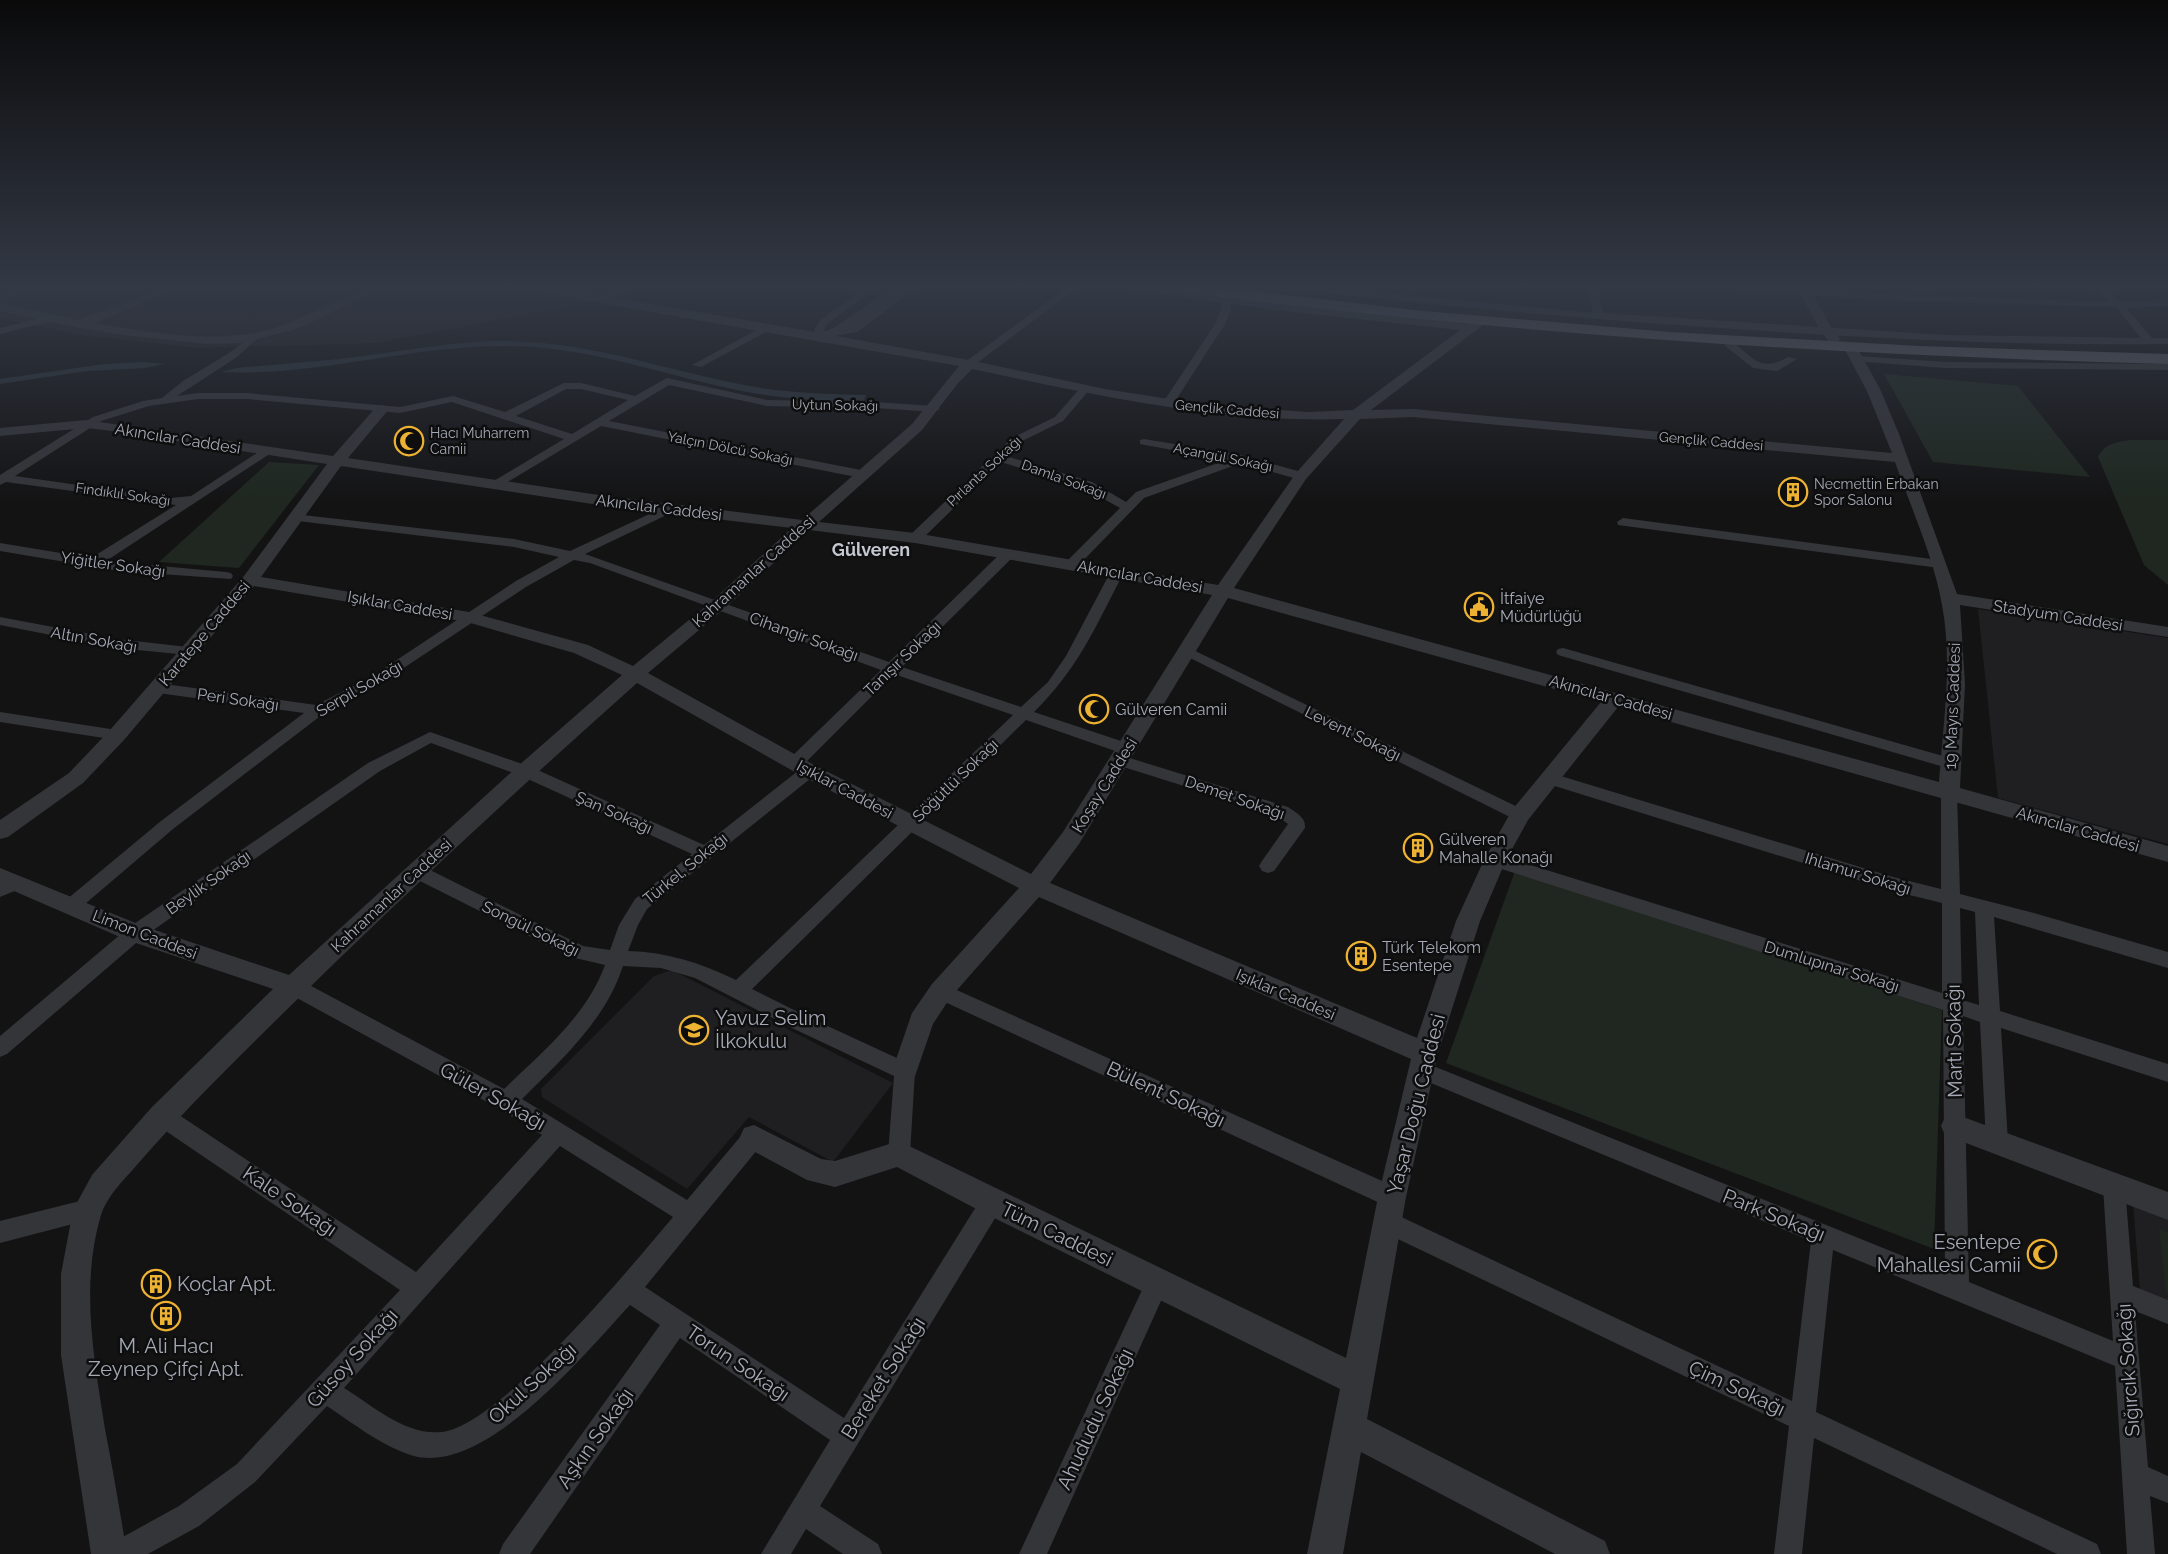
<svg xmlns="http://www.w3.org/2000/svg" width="2168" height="1554" viewBox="0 0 2168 1554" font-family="Raleway,sans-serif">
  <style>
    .built { fill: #1f1f21 }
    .green { fill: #1f2720 }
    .water { fill: #293138 }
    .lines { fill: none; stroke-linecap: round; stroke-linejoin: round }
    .minor { fill: #343539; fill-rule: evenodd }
    .tertiary { fill: #343539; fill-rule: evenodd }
    .trunk { fill: #585a61; fill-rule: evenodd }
    .labels { text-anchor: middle; stroke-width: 5; stroke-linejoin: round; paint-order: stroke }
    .far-street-label { font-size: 14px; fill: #a5a9b5; stroke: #0e0e0f }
    .far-poi-label { font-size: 14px; fill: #a5a9b5; stroke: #0e0e0f; text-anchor: start }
    .street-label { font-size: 16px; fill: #a5a9b5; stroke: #0e0e0f }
    .poi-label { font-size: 16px; fill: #a5a9b5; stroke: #0e0e0f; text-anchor: start }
    .far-district-label { font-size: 18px; font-weight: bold; fill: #c5c8d1; stroke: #0e0e0f }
    .near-poi-label { font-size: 20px; fill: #a5a9b5; stroke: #0e0e0f; text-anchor: start }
    .near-street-label { font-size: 20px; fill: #a5a9b5; stroke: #0e0e0f }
  </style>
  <rect width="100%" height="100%" fill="#131314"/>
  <g class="built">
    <path d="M 0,286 L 616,286 L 580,305 L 376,343 L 198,348 L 81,335 L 0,318 Z"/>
    <path d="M 1978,609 L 2168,638 L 2168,844 L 1998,798 Z"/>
    <path d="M 672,970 L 893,1083 L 833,1162 L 749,1117 L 687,1189 L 542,1097 L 541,1089 L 654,976 Z"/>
    <path d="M 2133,1203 L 2168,1216 L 2168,1302 L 2140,1291 Z"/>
  </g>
  <g class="green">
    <path d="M 1884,374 L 2018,386 L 2090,477 L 1933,462 Z"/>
    <path d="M 2131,440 L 2168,440 L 2168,585 L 2144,565 L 2098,457 C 2105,443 2117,442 2131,440 Z"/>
    <path d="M 269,462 L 319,465 L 239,568 L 159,562 Z"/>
    <path d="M 1515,871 L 1942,1010 L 1934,1249 L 1446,1063 Z"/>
    <path d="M 2159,1228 L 2168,1232 L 2168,1293 L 2166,1293 Z"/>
  </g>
  <g class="water">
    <path d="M 491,341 C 590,339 666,372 761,388 C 796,393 831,394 866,395 L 864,401 C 823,401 782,399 742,391 C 672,377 604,352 533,347 C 428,339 325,377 221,372 L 236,368 L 340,359 L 451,344 Z"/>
    <path d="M 144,362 L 165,364 L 144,368 L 87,371 L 0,384 L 0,379 L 104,364 Z"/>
  </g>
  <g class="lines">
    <g class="minor">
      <path d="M 24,286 L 38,286 L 0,301 L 0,295 Z"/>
      <path d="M 868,286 L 879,286 L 827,324 L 824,330 L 825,333 L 850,328 L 908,286 L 919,286 L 857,332 L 818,339 L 814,330 L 820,320 Z"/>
      <path d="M 1069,286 L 1080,286 L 973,366 L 965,366 L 965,362 Z"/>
      <path d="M 1284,286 L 1312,286 L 1593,313 L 1587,286 L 1597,286 L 1603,313 L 1945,335 L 2141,338 L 2116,307 L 1880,300 L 1739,289 L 1734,286 L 1774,286 L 1880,294 L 2109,302 L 2091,286 L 2102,286 L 2121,302 L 2168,300 L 2168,306 L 2126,308 L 2152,338 L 2168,338 L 2168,344 C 2013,346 1859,338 1705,327 C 1566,317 1427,305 1289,289 Z"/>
      <path d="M 1226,290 L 1231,293 L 1231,310 L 1225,324 L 1172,406 L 1164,406 L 1162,404 L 1215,324 L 1221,310 L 1221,293 Z"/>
      <path d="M 49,316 L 52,317 L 52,321 L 0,334 L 0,328 Z"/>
      <path d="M 766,325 L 775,327 L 701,367 L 692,365 Z"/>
      <path d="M 253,335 L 258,338 L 237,357 L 177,396 L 198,393 L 247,393 L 400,407 L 453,396 L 505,412 L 564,383 L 581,383 L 635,396 L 667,378 L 767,400 L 876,402 L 934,406 L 940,409 L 934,412 L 876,408 L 767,406 L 669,385 L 609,421 L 861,470 L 867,474 L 861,478 L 601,426 L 496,489 L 492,488 L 492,482 L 564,439 L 452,402 L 400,413 L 247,399 L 198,399 L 149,406 L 101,421 L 15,476 L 170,498 L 191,496 L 263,449 L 271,449 L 271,453 L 106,561 L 226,572 L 231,573 L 233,576 L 231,579 L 119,571 L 0,551 L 0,543 L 91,558 L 176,505 L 6,482 L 0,485 L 0,475 L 93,417 L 143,401 L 162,398 L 183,381 L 229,353 ZM 566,389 L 581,389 L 628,400 L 572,434 L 516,416 Z"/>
      <path d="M 1724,341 L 1732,341 C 1753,358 1761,373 1788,357 L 1797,359 L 1777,371 L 1753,368 L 1724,345 Z"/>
      <path d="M 1857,356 L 1946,362 L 2168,364 L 2168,370 L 1946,368 L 1853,361 L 1852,359 Z"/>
      <path d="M 1085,386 L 1090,389 L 1063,421 L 1020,442 L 1006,456 L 1092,482 L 1126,502 L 1136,492 L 1227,460 L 1140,444 L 1140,440 L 1144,439 L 1241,455 L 1305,473 L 1307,476 L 1301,480 L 1241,463 L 1144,498 L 1077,567 L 1067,567 L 1065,564 L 1067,561 L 1120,508 L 1084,488 L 1001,462 L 920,541 L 910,541 L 909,538 L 910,535 L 1012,438 L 1055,417 L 1081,387 Z"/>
      <path d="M 671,504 L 677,508 L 675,511 L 585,554 L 889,662 L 1004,550 L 1014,550 L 1016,553 L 1014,556 L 902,667 L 1021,707 L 1048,682 L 1066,656 L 1112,569 L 1117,568 L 1124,572 C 1096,626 1078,669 1034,712 L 1133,745 L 1135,749 L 1133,753 L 1121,753 L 1026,720 L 752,989 L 806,1016 L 912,1065 L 915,1071 L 910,1154 L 907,1161 L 899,1164 L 891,1161 L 888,1154 L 894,1076 L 792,1028 L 695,978 L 661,968 L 623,966 C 605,1021 562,1059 522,1099 L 687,1200 L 746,1130 L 754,1127 L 762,1130 L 765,1137 L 762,1144 L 645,1287 L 844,1418 L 984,1194 L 992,1191 L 1000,1194 L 1003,1202 L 1000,1210 L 820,1506 L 878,1544 L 882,1554 L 843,1554 L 806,1529 L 791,1554 L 761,1554 L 830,1440 L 680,1338 L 530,1554 L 499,1554 L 503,1544 L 660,1325 L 630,1305 C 586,1352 486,1475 414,1456 C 383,1447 354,1424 327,1406 L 255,1482 L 199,1526 L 148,1554 L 106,1554 L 110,1544 L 179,1506 L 237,1464 L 400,1290 L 154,1123 L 151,1116 L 154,1109 L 162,1106 L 170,1109 L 416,1272 L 542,1135 L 498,1108 L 286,992 L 283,986 L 286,980 L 293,978 L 300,980 L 504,1089 C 542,1052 586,1017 605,965 L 571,957 L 410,876 L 407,871 L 410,866 L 416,864 L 422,866 L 583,946 L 610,950 L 619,925 L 635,899 L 692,854 L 519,775 L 431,743 L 380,771 L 142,938 L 7,1054 L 0,1057 L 0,1036 L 128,928 L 368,763 L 430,732 L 531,767 L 704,845 L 803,767 L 815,767 L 817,771 L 815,775 L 647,909 L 638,925 L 628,951 C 667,952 701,963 736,980 L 1013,715 L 894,674 L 801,767 L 789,767 L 787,763 L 789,759 L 881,670 L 590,563 L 574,560 L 526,587 L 381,683 L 323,714 L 173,829 L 78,910 L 72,912 L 66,910 L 63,905 L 66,900 L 161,821 L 304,713 L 158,693 L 153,691 L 150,688 L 153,685 L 158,683 L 316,705 L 371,677 L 516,581 L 559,557 L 514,547 L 298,521 L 294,520 L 292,517 L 294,514 L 514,539 L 570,551 ZM 560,1146 L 673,1217 C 633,1265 500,1425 442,1432 C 406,1436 373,1406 344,1388 Z"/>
      <path d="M 1623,518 L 1939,560 L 1946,564 L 1939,568 L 1618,525 L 1617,522 Z"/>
      <path d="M 0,617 L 117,639 L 188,647 L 195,651 L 188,655 L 117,648 L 0,625 Z"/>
      <path d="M 1187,647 L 1526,811 L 1529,815 L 1526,819 L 1514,819 L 1182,654 L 1180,651 L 1182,648 Z"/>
      <path d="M 1563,648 L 1957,760 L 1959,764 L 1957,768 L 1951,769 L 1558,655 L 1556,652 L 1558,649 Z"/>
      <path d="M 0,712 L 117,730 L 123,731 L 125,735 L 123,739 L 117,740 L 0,722 Z"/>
      <path d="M 1120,755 L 1288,807 C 1296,813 1306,817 1305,828 L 1274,871 L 1268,873 L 1262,871 L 1259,866 L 1262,861 L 1288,824 L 1276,815 L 1114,764 L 1112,760 L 1114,756 Z"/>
      <path d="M 1551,773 L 1893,877 L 1941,889 L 1941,793 L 1943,789 L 1955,789 L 1957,793 L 1960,894 L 2034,913 L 2168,952 L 2168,968 L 1994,917 L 2000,1011 L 2168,1064 L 2168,1082 L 2001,1028 L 2008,1142 L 2005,1149 L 1997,1152 L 1989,1149 L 1986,1142 L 1980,1022 L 1963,1016 L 1969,1282 L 2113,1341 L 2103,1187 L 2106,1180 L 2114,1177 L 2122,1180 L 2125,1187 L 2133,1286 L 2168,1300 L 2168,1324 L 2135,1311 L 2148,1467 L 2168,1476 L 2168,1503 L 2150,1496 L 2155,1554 L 2127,1554 L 2115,1366 L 1833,1250 L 1816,1412 L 2097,1544 L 2101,1554 L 2057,1554 L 1814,1438 L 1802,1554 L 1774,1554 L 1789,1426 L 1379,1230 L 1375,1222 L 1379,1214 L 1387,1211 L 1395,1214 L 1792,1401 L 1811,1241 L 1414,1076 L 1411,1070 L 1414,1064 L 1421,1061 L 1945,1273 L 1943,1010 L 1489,865 L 1486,860 L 1489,855 L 1495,854 L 1942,993 L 1942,903 L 1893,891 L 1545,783 L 1543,779 L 1545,775 ZM 1960,908 L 1975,912 L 1979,1005 L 1962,1000 Z"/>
      <path d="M 16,876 L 22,878 L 25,883 L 22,888 L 0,897 L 0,882 Z"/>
      <path d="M 941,983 L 1400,1189 L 1403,1197 L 1400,1205 L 1392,1208 L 1384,1205 L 934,997 L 931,991 L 934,985 Z"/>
      <path d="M 88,1199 L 96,1202 L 99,1210 L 96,1218 L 0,1243 L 0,1221 Z"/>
      <path d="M 1157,1271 L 1165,1275 L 1169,1283 L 1047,1554 L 1019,1554 L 1149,1275 Z"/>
    </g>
    <g class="tertiary">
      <path d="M 168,286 L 185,286 L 94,323 C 149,332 218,345 272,329 C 306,319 356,286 387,286 L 297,329 L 241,343 L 208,344 L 131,336 L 79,328 L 0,311 L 0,303 L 78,320 Z"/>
      <path d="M 520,286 L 546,286 L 602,295 L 619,286 L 634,286 L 615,298 L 821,333 L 837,326 L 893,286 L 907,286 L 845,332 L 836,336 L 969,360 L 1105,389 L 1201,404 L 1308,412 L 1353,410 L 1460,330 L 1276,310 L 1133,290 L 1127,286 L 1158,286 L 1276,302 L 1468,324 L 1479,318 L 1483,319 L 1485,322 L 1483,325 L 1371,410 L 1413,409 L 1892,453 L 1867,391 L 1845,350 L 1852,346 L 1857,347 L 1881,391 L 1899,434 L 1957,594 L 2168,627 L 2168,637 L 1960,605 L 1965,684 L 1960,788 L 2168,846 L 2168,862 L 1618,707 L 1528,820 L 1506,860 L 1480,921 L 1438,1053 L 1406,1197 L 1367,1419 L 1605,1541 L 1610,1554 L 1555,1554 L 1361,1452 L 1343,1554 L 1307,1554 L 1340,1389 L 982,1212 L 897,1167 L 835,1187 L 807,1180 L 744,1146 L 740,1137 L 744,1128 L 754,1125 L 821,1159 L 835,1161 L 899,1141 L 1346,1358 L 1378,1197 L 1411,1059 L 1039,897 L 950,998 L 933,1024 L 914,1079 L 905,1082 L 896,1079 L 892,1071 L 912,1013 L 932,984 L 1019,888 L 802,776 L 637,683 C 492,812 351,944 215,1081 C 187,1109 161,1137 136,1166 C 123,1181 107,1196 101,1215 C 80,1285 94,1359 105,1429 C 113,1470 120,1512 127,1554 L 91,1554 L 61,1355 L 61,1274 L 73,1210 L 92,1175 L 152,1107 L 273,989 L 127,940 L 0,885 L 0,868 L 143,926 L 289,975 L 518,766 L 622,675 L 574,653 L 467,622 L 254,586 L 124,740 L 83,783 L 8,837 L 0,839 L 0,820 L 69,773 L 110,730 L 244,576 L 327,464 L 105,430 L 86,428 L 0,436 L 0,428 L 86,420 L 333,456 L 377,406 L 382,405 L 389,409 L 348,458 L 599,495 L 802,520 L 912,424 L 959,366 L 526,290 ZM 972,369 C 1095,395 1218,423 1344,419 L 1296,473 L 1218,585 L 915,533 L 819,522 L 922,430 L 958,383 ZM 1413,417 L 1895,462 C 1911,508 1934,558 1942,605 C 1953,663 1943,724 1939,782 L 1234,588 L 1306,479 L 1360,419 ZM 341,466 L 599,505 L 792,528 L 712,601 L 633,666 L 588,645 L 469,612 L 261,577 ZM 809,530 L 915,543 L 1212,595 L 1063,832 L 1031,874 L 816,766 L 648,673 L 724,609 ZM 1228,598 L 1601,702 L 1512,810 L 1484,860 L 1456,921 L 1417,1038 L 1050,883 L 1079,844 Z"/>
      <path d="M 1796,286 L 1808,286 L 1831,327 L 1840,339 L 1839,342 L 1829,342 L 1819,328 Z"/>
      <path d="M 1955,1114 L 2168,1192 L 2168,1220 L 1945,1135 L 1941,1126 L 1945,1117 Z"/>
    </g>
    <path class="trunk" d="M 1167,286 L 1210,286 L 1423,311 L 1670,332 L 1919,346 L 2168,354 L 2168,364 C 1833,355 1507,334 1175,291 Z"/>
  </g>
  <linearGradient id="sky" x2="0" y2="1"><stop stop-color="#0a0a0b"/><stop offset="0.57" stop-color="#333945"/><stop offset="1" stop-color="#333945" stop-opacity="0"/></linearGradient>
  <rect width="2168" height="503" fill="url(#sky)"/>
  <defs>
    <g id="mosque-ring" transform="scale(1.5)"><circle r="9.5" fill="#0e0e0f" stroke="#edb232" stroke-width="1.5"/><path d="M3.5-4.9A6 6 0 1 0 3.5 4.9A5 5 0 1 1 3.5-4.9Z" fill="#edb232"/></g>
    <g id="building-ring" transform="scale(1.5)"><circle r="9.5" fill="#0e0e0f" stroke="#edb232" stroke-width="1.5"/><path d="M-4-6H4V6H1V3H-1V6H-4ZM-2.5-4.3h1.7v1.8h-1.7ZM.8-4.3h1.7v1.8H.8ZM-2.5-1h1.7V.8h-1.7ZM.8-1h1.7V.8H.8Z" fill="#edb232"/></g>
    <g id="civic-ring" transform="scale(1.5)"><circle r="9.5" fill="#0e0e0f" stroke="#edb232" stroke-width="1.5"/><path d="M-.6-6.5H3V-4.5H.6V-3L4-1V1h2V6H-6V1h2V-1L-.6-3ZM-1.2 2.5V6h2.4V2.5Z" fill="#edb232"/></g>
    <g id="school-ring" transform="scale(1.5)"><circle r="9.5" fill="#0e0e0f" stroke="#edb232" stroke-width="1.5"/><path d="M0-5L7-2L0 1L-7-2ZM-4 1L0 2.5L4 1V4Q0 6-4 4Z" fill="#edb232"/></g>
  </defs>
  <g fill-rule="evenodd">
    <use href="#mosque-ring" x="409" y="441"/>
    <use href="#building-ring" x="1793" y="492"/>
    <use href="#civic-ring" x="1479" y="607"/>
    <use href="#mosque-ring" x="1094" y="709"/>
    <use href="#building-ring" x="1418" y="848"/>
    <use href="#building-ring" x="1361" y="956"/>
    <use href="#school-ring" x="694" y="1030"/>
    <use href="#mosque-ring" x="2042" y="1254"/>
    <use href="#building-ring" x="156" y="1284"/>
    <use href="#building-ring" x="166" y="1316"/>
  </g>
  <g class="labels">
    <g class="far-street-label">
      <text transform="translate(835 405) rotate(1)" y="5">Uytun Sokağı</text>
      <text transform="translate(1227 409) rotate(5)" y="5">Gençlik Caddesi</text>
      <text transform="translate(1711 441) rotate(5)" y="5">Gençlik Caddesi</text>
      <text transform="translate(730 448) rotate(11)" y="5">Yalçın Dölcü Sokağı</text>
      <text transform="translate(1223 457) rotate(11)" y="5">Açangül Sokağı</text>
      <text transform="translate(984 471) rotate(-43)" y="5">Pırlanta Sokağı</text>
      <text transform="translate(1064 479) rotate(20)" y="5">Damla Sokağı</text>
      <text transform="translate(123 494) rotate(8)" y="5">Fındıklıl Sokağı</text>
    </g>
    <g class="far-poi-label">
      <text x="430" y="438">Hacı Muharrem<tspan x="430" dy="16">Camii</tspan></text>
      <text x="1814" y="489">Necmettin Erbakan<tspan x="1814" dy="16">Spor Salonu</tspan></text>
    </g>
    <g class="street-label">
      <text transform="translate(178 438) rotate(9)" y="6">Akıncılar Caddesi</text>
      <text transform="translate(659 507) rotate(7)" y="6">Akıncılar Caddesi</text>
      <text transform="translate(113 564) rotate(8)" y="6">Yiğitler Sokağı</text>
      <text transform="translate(753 571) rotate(-42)" y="6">Kahramanlar Caddesi</text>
      <text transform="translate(1140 576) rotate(10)" y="6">Akıncılar Caddesi</text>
      <text transform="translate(400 605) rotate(10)" y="6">Işıklar Caddesi</text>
      <text transform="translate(2058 615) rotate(9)" y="6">Stadyum Caddesi</text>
      <text transform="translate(204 633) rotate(-50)" y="6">Karatepe Caddesi</text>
      <text transform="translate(804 636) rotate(20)" y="6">Cihangir Sokağı</text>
      <text transform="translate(94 639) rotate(10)" y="6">Altın Sokağı</text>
      <text transform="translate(902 658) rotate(-44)" y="6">Tanışır Sokağı</text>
      <text transform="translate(359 688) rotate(-30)" y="6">Serpil Sokağı</text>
      <text transform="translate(1611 697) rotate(16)" y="6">Akıncılar Caddesi</text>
      <text transform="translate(238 699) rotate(8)" y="6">Peri Sokağı</text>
      <text transform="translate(1952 706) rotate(-88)" y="6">19 Mayıs Caddesi</text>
      <text transform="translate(1353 733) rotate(26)" y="6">Levent Sokağı</text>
      <text transform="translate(955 780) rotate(-44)" y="6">Söğütlü Sokağı</text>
      <text transform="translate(1104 785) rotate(-58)" y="6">Koşay Caddesi</text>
      <text transform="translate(845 789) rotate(28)" y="6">Işıklar Caddesi</text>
      <text transform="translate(1235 797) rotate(19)" y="6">Demet Sokağı</text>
      <text transform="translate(614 812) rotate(24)" y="6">Şan Sokağı</text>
      <text transform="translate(2078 829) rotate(16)" y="6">Akıncılar Caddesi</text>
      <text transform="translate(685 868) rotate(-39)" y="6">Türkel, Sokağı</text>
      <text transform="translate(1858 873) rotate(17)" y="6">Ihlamur Sokağı</text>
      <text transform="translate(208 882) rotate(-35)" y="6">Beylik Sokağı</text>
      <text transform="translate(391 895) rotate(-43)" y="6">Kahramanlar Caddesi</text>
      <text transform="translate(531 928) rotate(26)" y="6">Songül Sokağı</text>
      <text transform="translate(145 934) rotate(21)" y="6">Limon Caddesi</text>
      <text transform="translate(1832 966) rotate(17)" y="6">Dumlupınar Sokağı</text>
      <text transform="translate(1286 994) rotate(23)" y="6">Işıklar Caddesi</text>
    </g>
    <g class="poi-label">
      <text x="1500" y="604">İtfaiye<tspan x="1500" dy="18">Müdürlüğü</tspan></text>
      <text x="1115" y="715">Gülveren Camii</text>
      <text x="1439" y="845">Gülveren<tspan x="1439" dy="18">Mahalle Konağı</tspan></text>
      <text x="1382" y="953">Türk Telekom<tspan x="1382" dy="18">Esentepe</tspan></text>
    </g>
    <g class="far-district-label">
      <text x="871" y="556">Gülveren</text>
    </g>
    <g class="near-poi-label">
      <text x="715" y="1025">Yavuz Selim<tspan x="715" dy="23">İlkokulu</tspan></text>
      <text x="2021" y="1249" text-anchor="end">Esentepe<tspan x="2021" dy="23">Mahallesi Camii</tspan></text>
      <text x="177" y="1291">Koçlar Apt.</text>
      <text x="166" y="1353" text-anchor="middle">M. Ali Hacı<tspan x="166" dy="23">Zeynep Çifçi Apt.</tspan></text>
    </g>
    <g class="near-street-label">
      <text transform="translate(1954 1041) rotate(-91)" y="7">Martı Sokağı</text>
      <text transform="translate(1166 1094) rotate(25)" y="7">Bülent Sokağı</text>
      <text transform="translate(493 1096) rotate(29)" y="7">Güler Sokağı</text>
      <text transform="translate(1416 1104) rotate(-76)" y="7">Yaşar Doğu Caddesi</text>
      <text transform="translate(290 1201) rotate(34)" y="7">Kale Sokağı</text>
      <text transform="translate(1774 1215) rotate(22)" y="7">Park Sokağı</text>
      <text transform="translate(1057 1234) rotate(26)" y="7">Tüm Caddesi</text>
      <text transform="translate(352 1358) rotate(-48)" y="7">Güsoy Sokağı</text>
      <text transform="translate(738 1363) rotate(34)" y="7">Torun Sokağı</text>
      <text transform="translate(2128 1370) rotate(-94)" y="7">Sığırcık Sokağı</text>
      <text transform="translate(883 1378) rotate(-58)" y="7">Bereket Sokağı</text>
      <text transform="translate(532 1383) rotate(-42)" y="7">Okul Sokağı</text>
      <text transform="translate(1737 1388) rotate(25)" y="7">Çim Sokağı</text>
      <text transform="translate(1095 1419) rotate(-65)" y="7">Ahududu Sokağı</text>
      <text transform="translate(595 1438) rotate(-55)" y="7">Aşkın Sokağı</text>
    </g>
  </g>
</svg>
